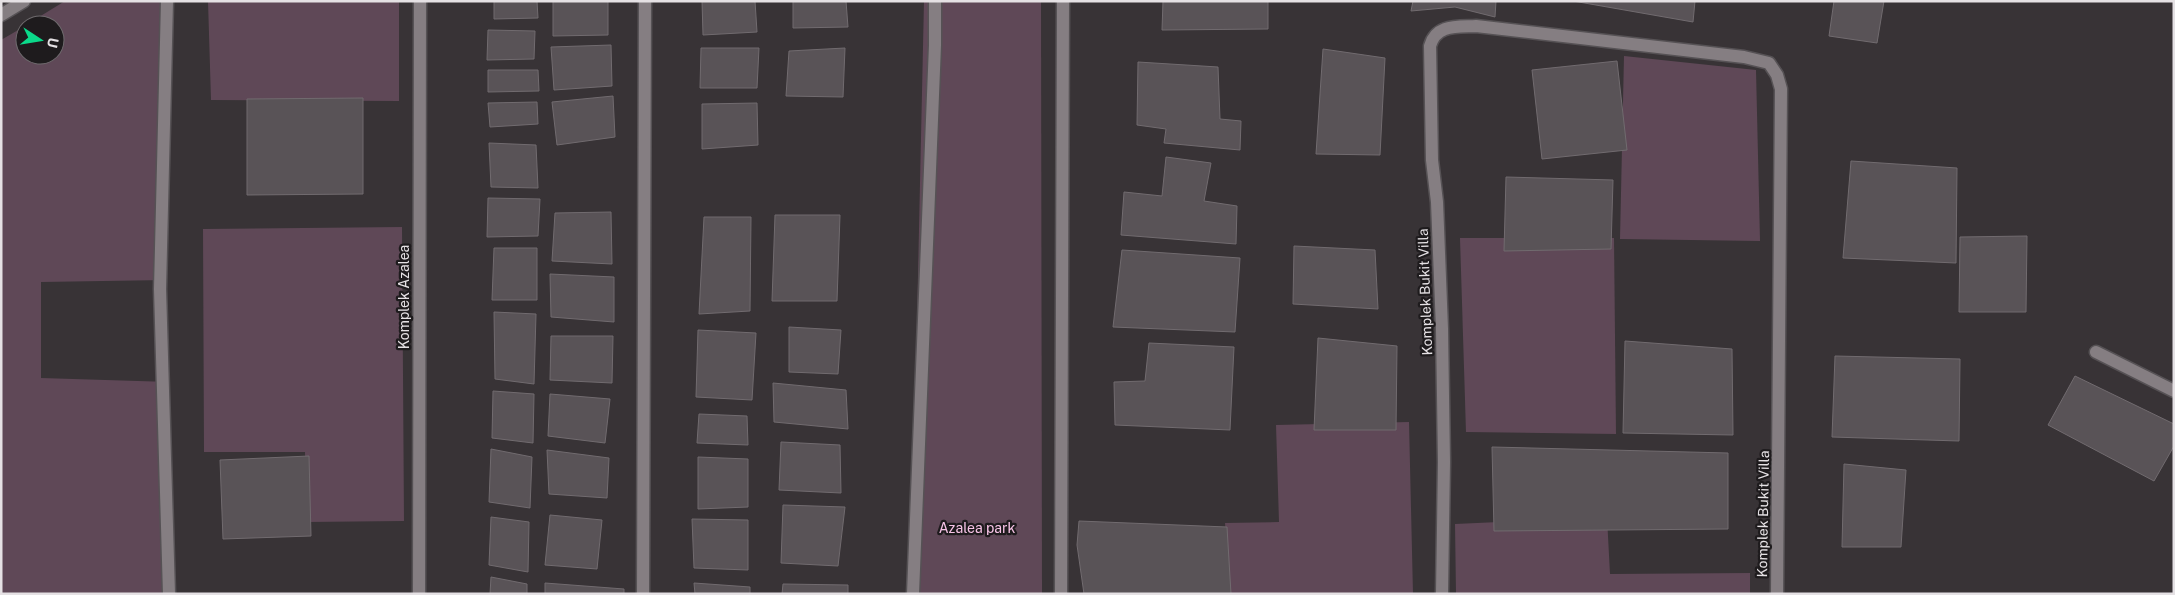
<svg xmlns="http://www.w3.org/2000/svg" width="2175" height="595" viewBox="0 0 2175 595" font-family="'Public Sans',sans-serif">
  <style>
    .green { fill: #5f4857 }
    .building { fill: #595357; stroke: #716b6f }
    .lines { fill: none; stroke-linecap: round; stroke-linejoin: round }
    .lane-casing { stroke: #565255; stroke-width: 15 }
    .street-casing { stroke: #565255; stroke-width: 15 }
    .lane { stroke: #857e82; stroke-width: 12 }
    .street { stroke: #857e82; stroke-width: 12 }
    .labels { text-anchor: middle; stroke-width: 4.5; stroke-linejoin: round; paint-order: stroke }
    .street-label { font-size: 14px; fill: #e5e1e4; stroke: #1e1b1d }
    .park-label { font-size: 14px; fill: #f7c3e6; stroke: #1e1b1d }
  </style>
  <rect width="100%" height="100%" fill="#383336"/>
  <g class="green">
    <path d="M 65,1 L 164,1 L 166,280 L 41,282 L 41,378 L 170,382 L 167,594 L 1,594 L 1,40 L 25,26 L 25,55 L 55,55 L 55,25 L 26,25 Z"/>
    <path d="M 208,1 L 399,1 L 399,101 L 211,100 Z"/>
    <path d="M 924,1 L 1041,1 L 1042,594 L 911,594 Z"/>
    <path d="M 1624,56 L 1756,70 L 1760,241 L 1620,239 Z"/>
    <path d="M 402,227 L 404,521 L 306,522 L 305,452 L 204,452 L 203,229 Z"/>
    <path d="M 1460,238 L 1614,238 L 1616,434 L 1466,432 Z"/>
    <path d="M 1409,422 L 1413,594 L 1230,594 L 1225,523 L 1279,522 L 1276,425 Z"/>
    <path d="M 1607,517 L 1610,574 L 1750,573 L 1750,594 L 1456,594 L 1455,524 Z"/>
  </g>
  <g class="building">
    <path d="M 494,1 L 537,1 L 538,18 L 494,19 Z"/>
    <path d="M 553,1 L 608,1 L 608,35 L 553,36 Z"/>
    <path d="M 702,1 L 755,1 L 757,32 L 703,35 Z"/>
    <path d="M 793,1 L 846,1 L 848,27 L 793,28 Z"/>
    <path d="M 1163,1 L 1268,1 L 1268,29 L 1162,30 Z"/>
    <path d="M 1413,1 L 1496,1 L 1495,17 L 1455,7 L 1411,11 Z"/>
    <path d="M 1573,1 L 1695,1 L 1693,22 Z"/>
    <path d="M 1834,1 L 1884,1 L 1877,43 L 1829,36 Z"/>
    <path d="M 488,30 L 535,31 L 534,59 L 487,60 Z"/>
    <path d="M 611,45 L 612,86 L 554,90 L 551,47 Z"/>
    <path d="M 701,48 L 759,48 L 757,88 L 700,88 Z"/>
    <path d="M 845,48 L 843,97 L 786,96 L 789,51 Z"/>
    <path d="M 1323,49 L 1385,58 L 1380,155 L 1316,154 Z"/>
    <path d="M 1617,61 L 1627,150 L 1542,159 L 1532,70 Z"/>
    <path d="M 1138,62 L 1218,67 L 1220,119 L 1241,121 L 1240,150 L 1164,143 L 1166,129 L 1137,125 Z"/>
    <path d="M 488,70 L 538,70 L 539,91 L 488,92 Z"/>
    <path d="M 613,96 L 615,137 L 557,145 L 552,102 Z"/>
    <path d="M 363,98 L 363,194 L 247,195 L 247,99 Z"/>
    <path d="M 537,102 L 538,124 L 490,127 L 488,103 Z"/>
    <path d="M 757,103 L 758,145 L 702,149 L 702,104 Z"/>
    <path d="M 489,143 L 536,145 L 538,188 L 491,187 Z"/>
    <path d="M 1166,157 L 1211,163 L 1204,201 L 1237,206 L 1236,244 L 1121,235 L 1124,192 L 1162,196 Z"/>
    <path d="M 1851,161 L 1957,168 L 1956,263 L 1843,258 Z"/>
    <path d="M 1506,177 L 1613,180 L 1611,249 L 1504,251 Z"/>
    <path d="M 488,198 L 540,199 L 538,236 L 487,237 Z"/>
    <path d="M 611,212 L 612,264 L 552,261 L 555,213 Z"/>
    <path d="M 775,215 L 840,215 L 837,301 L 772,301 Z"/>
    <path d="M 704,217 L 751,217 L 750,311 L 699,314 Z"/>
    <path d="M 2027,236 L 2026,312 L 1959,312 L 1960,237 Z"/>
    <path d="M 1294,246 L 1375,250 L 1378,309 L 1293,304 Z"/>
    <path d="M 494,248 L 537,248 L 537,300 L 492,300 Z"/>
    <path d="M 1122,250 L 1240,258 L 1235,332 L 1113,327 Z"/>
    <path d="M 550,274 L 614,277 L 614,322 L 551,317 Z"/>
    <path d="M 494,312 L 536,314 L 534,384 L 495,379 Z"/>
    <path d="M 789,327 L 841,330 L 838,374 L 789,372 Z"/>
    <path d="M 698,330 L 756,333 L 752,400 L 696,397 Z"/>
    <path d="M 551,336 L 613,336 L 612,383 L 550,380 Z"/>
    <path d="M 1318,338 L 1397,346 L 1396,430 L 1314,430 Z"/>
    <path d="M 1625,341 L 1732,349 L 1733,435 L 1623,433 Z"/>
    <path d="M 1149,343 L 1234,347 L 1230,430 L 1115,425 L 1114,382 L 1145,381 Z"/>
    <path d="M 1835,356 L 1960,359 L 1959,441 L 1832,437 Z"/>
    <path d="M 2075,376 L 2174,424 L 2174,446 L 2154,481 L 2048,425 Z"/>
    <path d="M 773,383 L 846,390 L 848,429 L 774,422 Z"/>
    <path d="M 493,391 L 534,394 L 533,443 L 492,438 Z"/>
    <path d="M 550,394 L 610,399 L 605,443 L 548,436 Z"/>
    <path d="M 699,414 L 747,416 L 748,445 L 697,443 Z"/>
    <path d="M 781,442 L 840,445 L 841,493 L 779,490 Z"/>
    <path d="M 1492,447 L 1728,453 L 1728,529 L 1494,531 Z"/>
    <path d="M 491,449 L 532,457 L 530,508 L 489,502 Z"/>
    <path d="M 547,450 L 609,458 L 607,498 L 549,494 Z"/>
    <path d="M 309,456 L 311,536 L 223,539 L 220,460 Z"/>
    <path d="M 698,457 L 748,459 L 748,507 L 698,509 Z"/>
    <path d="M 1844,464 L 1906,470 L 1901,547 L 1842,547 Z"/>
    <path d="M 783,505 L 845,507 L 838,566 L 781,563 Z"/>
    <path d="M 550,515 L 602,520 L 597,569 L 545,565 Z"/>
    <path d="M 491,517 L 529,522 L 528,572 L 489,565 Z"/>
    <path d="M 692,519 L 748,520 L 748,570 L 694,568 Z"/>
    <path d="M 1079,521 L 1227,527 L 1231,594 L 1084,594 L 1077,545 Z"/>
    <path d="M 491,577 L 527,584 L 527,594 L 490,594 Z"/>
    <path d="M 545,583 L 624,589 L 624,594 L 545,594 Z"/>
    <path d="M 694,583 L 750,587 L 750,594 L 695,594 Z"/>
    <path d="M 783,584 L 848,585 L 848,594 L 782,594 Z"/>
  </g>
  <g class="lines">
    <g class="lane-casing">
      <path id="lane" d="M 2096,352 L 2174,391"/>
    </g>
    <g class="street-casing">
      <g id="street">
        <path d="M 167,1 L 160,289 L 169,594"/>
        <path d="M 1,15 L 24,1"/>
        <path d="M 419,594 L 420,1"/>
        <path d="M 643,594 L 645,1"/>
        <path d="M 913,594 L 935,45 L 935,1"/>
        <path d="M 1061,594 L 1063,1"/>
        <path d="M 1442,594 L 1444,462 L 1442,329 L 1437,202 L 1432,160 L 1430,46 C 1436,24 1457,27 1476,26 L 1744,57 L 1769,63 L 1777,75 L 1781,89 L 1777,594"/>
      </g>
    </g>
    <use href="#lane" class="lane"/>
    <use href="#street" class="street"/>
  </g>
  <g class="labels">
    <g class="street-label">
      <text transform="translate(1425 292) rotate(-92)" y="5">Komplek Bukit Villa</text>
      <text transform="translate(404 297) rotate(-90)" y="5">Komplek Azalea</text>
      <text transform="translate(1763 514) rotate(-89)" y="5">Komplek Bukit Villa</text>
    </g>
    <g class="park-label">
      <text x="977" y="533">Azalea park</text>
    </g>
  </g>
  <rect width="2175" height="595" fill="none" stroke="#e5e1e4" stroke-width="5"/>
  <g transform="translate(40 40) rotate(102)"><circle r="24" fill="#1e1b1d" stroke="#6e6a6d"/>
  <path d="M0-4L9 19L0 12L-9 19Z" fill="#0bd98a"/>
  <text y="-8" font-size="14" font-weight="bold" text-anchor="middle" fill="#e5e1e4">U</text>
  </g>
</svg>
